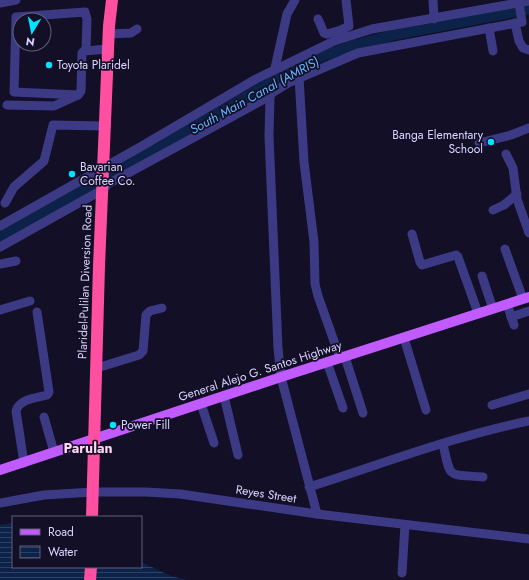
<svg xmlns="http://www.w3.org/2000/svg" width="529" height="580" viewBox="0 0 529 580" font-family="Jost,sans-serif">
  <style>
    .water { fill: url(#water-rules) }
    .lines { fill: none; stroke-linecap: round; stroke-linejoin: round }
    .river { stroke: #0c2248; stroke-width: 11 }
    .minor { stroke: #3d3a85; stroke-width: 9 }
    .major { stroke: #c25bff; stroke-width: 10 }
    .highway { stroke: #ff4fa3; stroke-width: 12 }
    .poi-dot { fill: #00e5ff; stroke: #130f26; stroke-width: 1.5 }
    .labels { text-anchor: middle; stroke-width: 3.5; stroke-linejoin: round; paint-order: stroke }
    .poi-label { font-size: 12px; fill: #d9d4ff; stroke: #130f26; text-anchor: start }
    .street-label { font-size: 12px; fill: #d9d4ff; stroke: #130f26 }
    .water-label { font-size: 13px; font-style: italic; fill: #62b6ff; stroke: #130f26 }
    .quarter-label { font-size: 14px; font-weight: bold; fill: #ffd6f0; stroke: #130f26 }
  </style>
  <defs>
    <pattern id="water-rules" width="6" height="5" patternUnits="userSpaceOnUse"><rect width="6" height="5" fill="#0c2248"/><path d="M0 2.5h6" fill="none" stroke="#2f4163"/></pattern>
  </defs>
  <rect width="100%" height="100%" fill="#130f26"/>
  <path class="water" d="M 13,523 L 13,567 L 141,567 L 141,562 L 171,576 L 187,580 L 0,580 L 0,525 Z"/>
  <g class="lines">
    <path class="river" d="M 0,237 L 311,60 L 349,47 L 397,34 L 529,9"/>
    <g class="minor">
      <path d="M 433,0 L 434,19"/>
      <path d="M 0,3 L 16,0"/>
      <path d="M 318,19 L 324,33 L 327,34 L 341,30"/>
      <path d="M 515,23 L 519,41 L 523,48 L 529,50"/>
      <path d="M 489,28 L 493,51"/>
      <path d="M 108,34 L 131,33 L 137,29"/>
      <path d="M 343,37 L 341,30 L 349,26 L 346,0"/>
      <path d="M 275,68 L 287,14 L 295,0"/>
      <path d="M 299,77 L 304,162 L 314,242 L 315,284 L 318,296 L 340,358"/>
      <path d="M 78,95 L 14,92 L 16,17 L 85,12 L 87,19 L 86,50"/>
      <path d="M 7,105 L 54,106 L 78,95 L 81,91 L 82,53 L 84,51 L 108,49"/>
      <path d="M 479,143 L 511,135 L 529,128"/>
      <path d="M 506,154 L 513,168 L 517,199 L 529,233"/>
      <path d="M 5,203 L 14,187 L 44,161 L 53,125 L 105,126"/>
      <path d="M 493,210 L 504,205 L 517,194"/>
      <path d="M 0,226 L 142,146 L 256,79 L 334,41 L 372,29 L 529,1"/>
      <path d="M 412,234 L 420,262 L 422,265 L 456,255 L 458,257 L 478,313"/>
      <path d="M 0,247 L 102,190 L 108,184 L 270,96"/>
      <path d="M 505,249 L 523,299"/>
      <path d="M 0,264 L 16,261"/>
      <path d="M 482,276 L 493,309"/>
      <path d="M 507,304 L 514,325"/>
      <path d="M 0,310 L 30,301"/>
      <path d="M 511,317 L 529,311"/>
      <path d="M 404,338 L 426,410"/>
      <path d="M 345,357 L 363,413"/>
      <path d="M 327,362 L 343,408"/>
      <path d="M 97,368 L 139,355 L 143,351 L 146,315 L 150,311 L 162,308"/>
      <path d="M 224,396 L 238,455"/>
      <path d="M 201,404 L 214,443"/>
      <path d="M 492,405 L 529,394"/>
      <path d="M 44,417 L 54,452"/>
      <path d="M 443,444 C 451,480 447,474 483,477"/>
      <path d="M 24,463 L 16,411 C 19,399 36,398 47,395 L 49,392 L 37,312"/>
      <path d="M 309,487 C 382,464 454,436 529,421"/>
      <path d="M 0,503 L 44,495 L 93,492 L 146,492 L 180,494 L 317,514 L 529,539"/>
      <path d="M 317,514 L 281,377 L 278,348 L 269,136 L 270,96 L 272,93 L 290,82 L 358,53 L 522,22 L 519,3"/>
      <path d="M 402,573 L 405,525"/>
    </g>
    <path class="major" d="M 0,470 L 281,377 L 529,297"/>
    <g class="highway">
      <path d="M 92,517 L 99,266 L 109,26 L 112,0"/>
      <path d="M 90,580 L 91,567"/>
    </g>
  </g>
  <g class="poi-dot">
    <circle cx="49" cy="65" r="4"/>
    <circle cx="491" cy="142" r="4"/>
    <circle cx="72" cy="174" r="4"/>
    <circle cx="113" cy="425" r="4"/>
  </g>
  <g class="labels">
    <g class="poi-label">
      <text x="57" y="69">Toyota Plaridel</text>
      <text x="483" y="139" text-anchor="end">Banga Elementary<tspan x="483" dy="14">School</tspan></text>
      <text x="80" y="171">Bavarian<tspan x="80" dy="14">Coffee Co.</tspan></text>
      <text x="121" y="429">Power Fill</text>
    </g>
    <g class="street-label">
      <text transform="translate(85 282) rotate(-88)" y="4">Plaridel-Pulilan Diversion Road</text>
      <text transform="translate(260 371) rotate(-18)" y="4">General Alejo G. Santos Highway</text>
      <text transform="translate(266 494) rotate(9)" y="4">Reyes Street</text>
    </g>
    <g class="water-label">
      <text transform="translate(254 95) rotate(-29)" y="5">South Main Canal (AMRIS)</text>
    </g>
    <g class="quarter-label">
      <text x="88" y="453">Parulan</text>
    </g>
  </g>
  <rect x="12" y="516" width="130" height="52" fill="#130f26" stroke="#625e7d"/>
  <rect x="20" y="529" width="20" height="6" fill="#c25bff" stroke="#625e7d"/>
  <text x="48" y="536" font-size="12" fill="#d9d4ff">Road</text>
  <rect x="20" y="546" width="20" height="12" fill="url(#water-rules)" stroke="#625e7d"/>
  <text x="48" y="556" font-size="12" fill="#d9d4ff">Water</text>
  <g transform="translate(32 32) rotate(190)"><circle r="19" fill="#130f26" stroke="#625e7d"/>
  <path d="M0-3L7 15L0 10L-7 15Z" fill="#00e5ff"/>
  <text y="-6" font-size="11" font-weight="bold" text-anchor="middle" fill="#d9d4ff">N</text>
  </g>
</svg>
